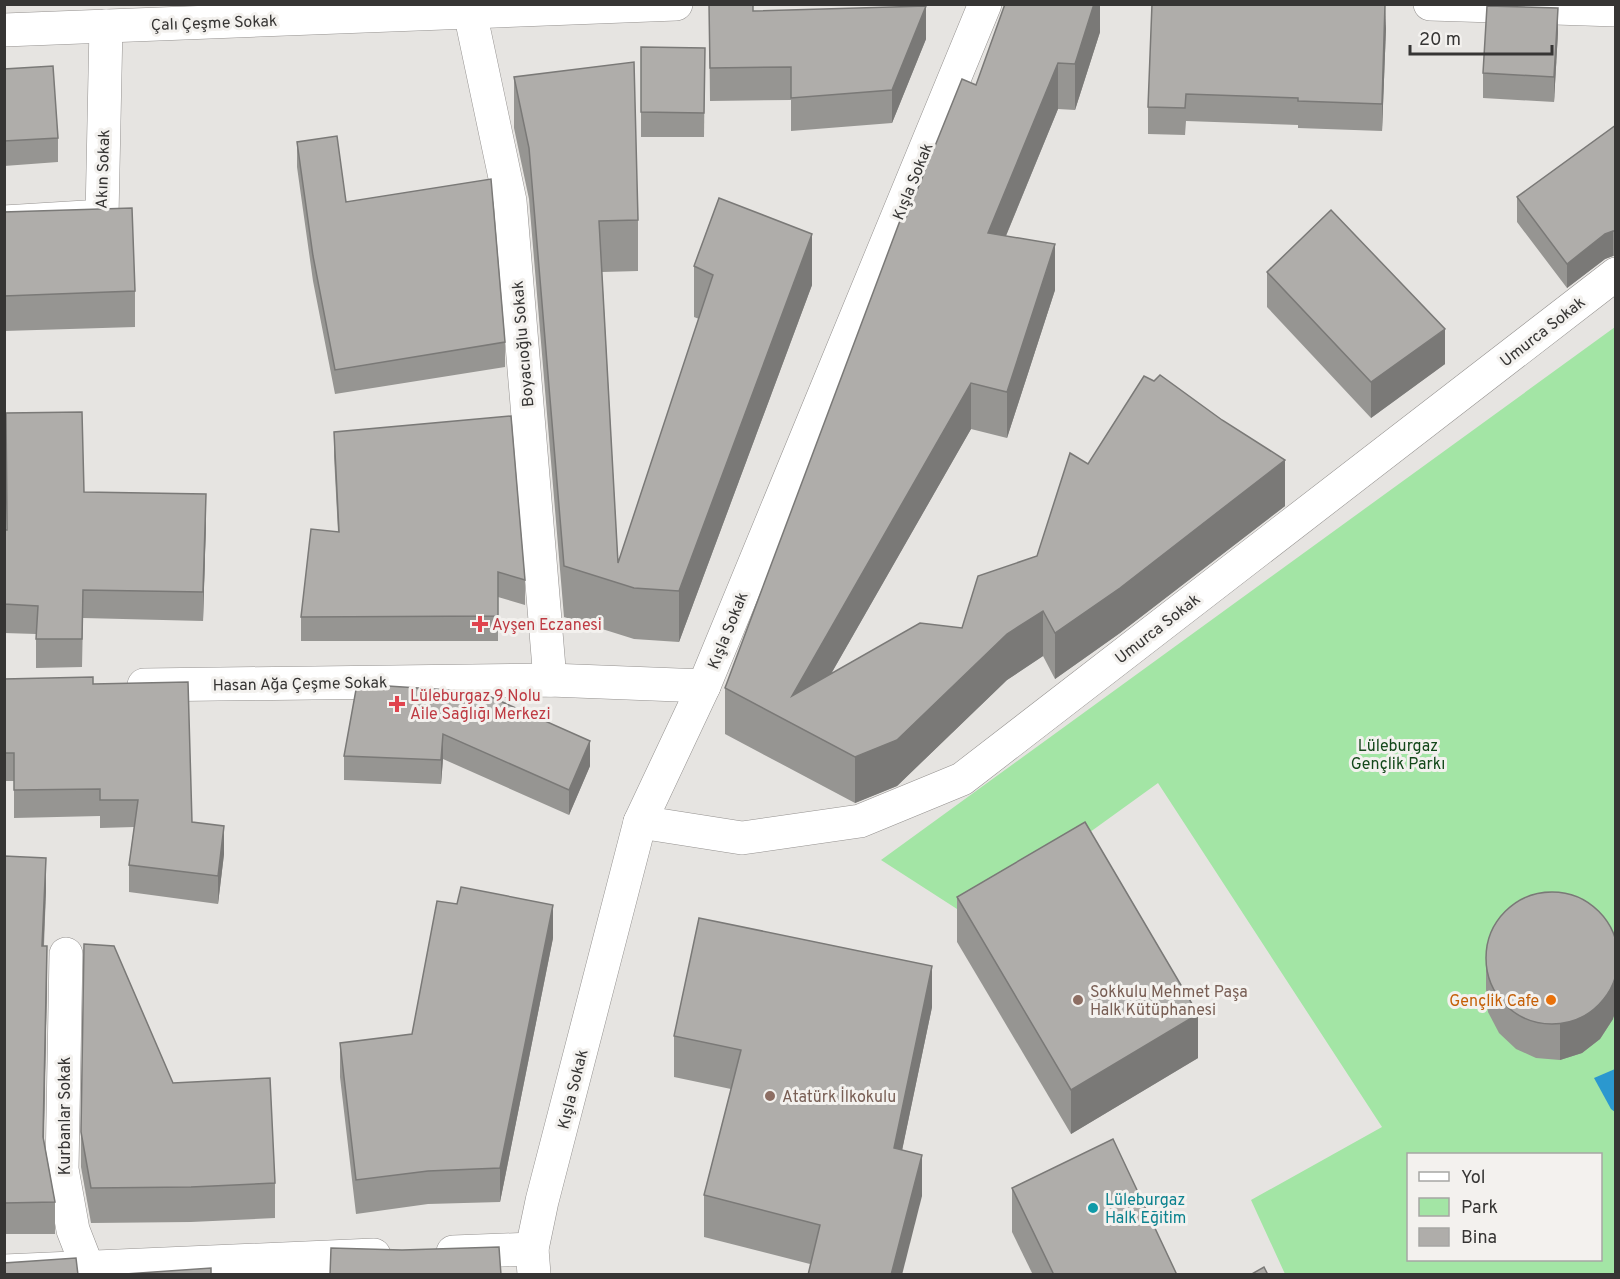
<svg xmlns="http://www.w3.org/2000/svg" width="1620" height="1279" viewBox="0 0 1620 1279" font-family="Overpass,sans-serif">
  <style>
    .green { fill: #a3e5a5; fill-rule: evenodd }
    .water { fill: #2b98cf }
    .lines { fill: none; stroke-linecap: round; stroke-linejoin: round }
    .minor-casing { stroke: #94918f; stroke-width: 34 }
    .minor { stroke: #fff; stroke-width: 33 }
    .wall { fill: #969592 }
    .shaded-wall { fill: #7a7977 }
    .building { fill: #afadaa; stroke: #7a7977; stroke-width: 1.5 }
    .health-dot { fill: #e0444e; stroke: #f3f1ee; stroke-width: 2 }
    .education-dot { fill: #8d6e63; stroke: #f3f1ee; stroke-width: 2 }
    .food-dot { fill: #e8710a; stroke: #f3f1ee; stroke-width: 2 }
    .culture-dot { fill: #0f9aa8; stroke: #f3f1ee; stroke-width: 2 }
    .labels { text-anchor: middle; stroke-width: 6; stroke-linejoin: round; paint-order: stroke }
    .street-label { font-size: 16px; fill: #363534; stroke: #f3f1ee }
    .health-label { font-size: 16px; fill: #be3a42; stroke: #f3f1ee; text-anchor: start }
    .park-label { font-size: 16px; fill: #14481a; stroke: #f3f1ee }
    .education-label { font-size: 16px; fill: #785e54; stroke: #f3f1ee; text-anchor: start }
    .food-label { font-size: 16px; fill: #c56008; stroke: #f3f1ee; text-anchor: end }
    .culture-label { font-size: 16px; fill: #0d838f; stroke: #f3f1ee; text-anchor: start }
  </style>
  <rect width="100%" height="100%" fill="#e6e4e1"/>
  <path class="green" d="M 1615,327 L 1615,1274 L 1285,1274 L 1251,1200 L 1382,1127 L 1158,783 L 971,918 L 881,860 ZM 1408,1154 L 1600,1154 L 1600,1260 L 1408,1260 Z"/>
  <path class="water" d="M 1615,1069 L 1615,1112 L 1611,1109 L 1594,1078 Z"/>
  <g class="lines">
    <g class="minor-casing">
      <g id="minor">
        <path d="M 1430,4 L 1616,10"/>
        <path d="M 470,12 L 510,201 L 550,680"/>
        <path d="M 4,30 L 676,4"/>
        <path d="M 4,222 L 102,216 L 106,26"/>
        <path d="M 144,685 L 550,680 L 704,686"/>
        <path d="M 640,822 L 742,838 L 860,821 L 962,779 L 1616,274"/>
        <path d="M 66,954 L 62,1169 L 73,1230 L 87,1266 L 89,1274"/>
        <path d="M 453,1252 L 532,1249"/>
        <path d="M 4,1271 L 374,1255"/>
        <path d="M 534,1274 L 532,1249 L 542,1201 L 640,822 L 704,686 L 985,4"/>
      </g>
    </g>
    <use href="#minor" class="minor"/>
  </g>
  <g class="wall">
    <path d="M 1100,4 L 1100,32 L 1075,110 L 1058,109 L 1006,236 L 1055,290 L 1007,438 L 971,429 L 831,674 L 962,628 L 1037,556 L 1088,464 L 1285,506 L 1120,633 L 1055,679 L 1043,656 L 1007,680 L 897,786 L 855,803 L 725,734 L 725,688 L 906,218 L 976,85 Z"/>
    <path d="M 709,5 L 753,11 L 926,39 L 892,123 L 791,131 L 791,100 L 710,101 Z"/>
    <path d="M 1386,28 L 1382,131 L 1298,128 L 1298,125 L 1186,121 L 1185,135 L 1148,134 L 1148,107 Z"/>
    <path d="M 1558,32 L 1554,102 L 1483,98 L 1483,73 Z"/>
    <path d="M 641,47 L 705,48 L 704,137 L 641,137 Z"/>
    <path d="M 4,69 L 58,138 L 58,162 L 4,166 Z"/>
    <path d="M 514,77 L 638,220 L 638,271 L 602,272 L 618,563 L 699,319 L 694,317 L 694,266 L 812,285 L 679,642 L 634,639 L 564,617 L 529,199 L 514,128 Z"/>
    <path d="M 1616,125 L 1616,256 L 1613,256 L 1605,259 L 1567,288 L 1517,222 L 1517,197 Z"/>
    <path d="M 297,142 L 346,202 L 505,342 L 505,367 L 335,394 L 313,281 L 297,167 Z"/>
    <path d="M 4,212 L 135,291 L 135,327 L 4,331 Z"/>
    <path d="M 1267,272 L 1445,364 L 1371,418 L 1267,307 Z"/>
    <path d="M 334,432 L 525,580 L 525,605 L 498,597 L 498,641 L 301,641 L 301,617 L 338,532 L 334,456 Z"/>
    <path d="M 84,492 L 206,522 L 203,621 L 83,618 L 82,667 L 36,668 L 36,634 L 4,633 L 4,530 L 6,530 Z"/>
    <path d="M 4,679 L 93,684 L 192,822 L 224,854 L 218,904 L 129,892 L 129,865 L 134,827 L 100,828 L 100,816 L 14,818 L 14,781 L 4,781 Z"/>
    <path d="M 357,684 L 590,766 L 569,815 L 443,759 L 441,784 L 344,780 L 344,756 Z"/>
    <path d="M 4,856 L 46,890 L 44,946 L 47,978 L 44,1140 L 55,1202 L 55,1234 L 4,1234 Z"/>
    <path d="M 957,897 L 1198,1058 L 1071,1134 L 957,942 Z"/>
    <path d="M 553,938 L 500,1202 L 428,1204 L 356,1214 L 340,1077 L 340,1043 L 412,1034 Z"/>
    <path d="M 1486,954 L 1613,1019 L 1600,1039 L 1582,1053 L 1560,1060 L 1536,1058 L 1516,1049 L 1499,1033 L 1488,1012 L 1486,989 Z"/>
    <path d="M 932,1007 L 902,1150 L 922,1196 L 810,1264 L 704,1237 L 704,1195 L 731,1089 L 674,1077 L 674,1036 Z"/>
    <path d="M 173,1083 L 275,1183 L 275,1218 L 191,1222 L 91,1223 L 81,1167 L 81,1132 Z"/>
    <path d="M 1012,1188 L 1177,1275 L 1033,1275 L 1012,1232 Z"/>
  </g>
  <g class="shaded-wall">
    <path d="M 1094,4 L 1100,4 L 1100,32 L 1075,110 L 1075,64 Z"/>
    <path d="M 1385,4 L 1386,28 L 1382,131 L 1382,104 Z"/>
    <path d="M 926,6 L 926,39 L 892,123 L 892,90 Z"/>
    <path d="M 1558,8 L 1558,32 L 1554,102 L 1554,77 Z"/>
    <path d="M 1058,63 L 1058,109 L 988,279 L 988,233 Z"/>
    <path d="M 1613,231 L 1613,256 L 1605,259 L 1567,288 L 1567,264 L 1605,234 Z"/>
    <path d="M 812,234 L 812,285 L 679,642 L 679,591 Z"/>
    <path d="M 1055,244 L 1055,290 L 1007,438 L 1007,392 Z"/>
    <path d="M 1445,329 L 1445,364 L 1371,418 L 1371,382 Z"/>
    <path d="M 971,383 L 971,429 L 800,728 L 792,696 Z"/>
    <path d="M 1285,460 L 1285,506 L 1120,633 L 1055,679 L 1055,633 Z"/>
    <path d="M 206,494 L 206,522 L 203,621 L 203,592 Z"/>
    <path d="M 1043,611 L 1043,656 L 1007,680 L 897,786 L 855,803 L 855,757 L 1007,634 Z"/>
    <path d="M 443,734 L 443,759 L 441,784 L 441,760 Z"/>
    <path d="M 590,741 L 590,766 L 569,815 L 569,790 Z"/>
    <path d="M 224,826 L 224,854 L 218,904 L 218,876 Z"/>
    <path d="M 46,858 L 46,890 L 42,978 L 42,946 Z"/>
    <path d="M 553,905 L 553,938 L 500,1202 L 500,1168 Z"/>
    <path d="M 47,946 L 47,978 L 43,1169 L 43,1137 Z"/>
    <path d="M 932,966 L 932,1007 L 894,1189 L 894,1148 Z"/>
    <path d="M 1616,975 L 1616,1010 L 1613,1019 L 1600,1039 L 1582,1053 L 1560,1060 L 1560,1024 Z"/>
    <path d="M 1198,1014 L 1198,1058 L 1071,1134 L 1071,1090 Z"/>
    <path d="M 922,1155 L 922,1196 L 902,1275 L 891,1275 Z"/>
  </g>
  <g class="building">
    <path d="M 753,4 L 753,11 L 926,6 L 892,90 L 791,98 L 791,67 L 710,68 L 709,5 Z"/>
    <path d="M 1005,4 L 1094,4 L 1075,64 L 1058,63 L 988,233 L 1055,244 L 1007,392 L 971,383 L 792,696 L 920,623 L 962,628 L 978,576 L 1037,556 L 1070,453 L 1088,464 L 1144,376 L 1154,381 L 1160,375 L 1222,420 L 1285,460 L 1120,588 L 1055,633 L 1043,611 L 1007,634 L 897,740 L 855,757 L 725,688 L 901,218 L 906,218 L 962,79 L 976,85 Z"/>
    <path d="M 1152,4 L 1385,4 L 1382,104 L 1298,101 L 1298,98 L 1186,94 L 1185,108 L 1148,107 Z"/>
    <path d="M 1487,6 L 1558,8 L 1554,77 L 1483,73 Z"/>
    <path d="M 641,47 L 705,48 L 704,113 L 641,112 Z"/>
    <path d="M 634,62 L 638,220 L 599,221 L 618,563 L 713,275 L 694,266 L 719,198 L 812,234 L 679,591 L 634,588 L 564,566 L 529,148 L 514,77 Z"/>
    <path d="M 53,66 L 58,138 L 4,141 L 4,69 Z"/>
    <path d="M 1616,125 L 1616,231 L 1613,231 L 1605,234 L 1567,264 L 1517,197 Z"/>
    <path d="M 337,136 L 346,202 L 491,179 L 505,342 L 335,370 L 313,256 L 297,142 Z"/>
    <path d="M 132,208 L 135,291 L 4,296 L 4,212 Z"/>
    <path d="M 1331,210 L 1445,329 L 1371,382 L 1267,272 Z"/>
    <path d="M 82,412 L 84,492 L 206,494 L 203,592 L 83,590 L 82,639 L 36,639 L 38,606 L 4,604 L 4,530 L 7,530 L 6,413 Z"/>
    <path d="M 511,416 L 525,580 L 498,572 L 498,616 L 301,617 L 311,529 L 339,532 L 334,432 Z"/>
    <path d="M 93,677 L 93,684 L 188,682 L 192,822 L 224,826 L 218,876 L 129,865 L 138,800 L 100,800 L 100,789 L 14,790 L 14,753 L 4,753 L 4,679 Z"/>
    <path d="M 357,684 L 480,692 L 590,741 L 569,790 L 443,734 L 441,760 L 344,756 Z"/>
    <path d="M 1085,822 L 1198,1014 L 1071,1090 L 957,897 Z"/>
    <path d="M 4,856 L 46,858 L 42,946 L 47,946 L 43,1137 L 55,1202 L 4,1203 Z"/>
    <path d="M 461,887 L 553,905 L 500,1168 L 428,1171 L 356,1180 L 340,1043 L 412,1034 L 437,901 L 457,904 Z"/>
    <circle cx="1552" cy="958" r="66"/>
    <path d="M 699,918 L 932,966 L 894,1148 L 922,1155 L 891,1275 L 808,1275 L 820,1225 L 704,1195 L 741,1050 L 674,1036 Z"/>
    <path d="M 84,944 L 114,946 L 173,1083 L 270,1078 L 275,1183 L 191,1187 L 91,1188 L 81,1132 Z"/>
    <path d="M 1113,1139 L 1177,1275 L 1054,1275 L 1012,1188 Z"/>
    <path d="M 499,1247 L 501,1275 L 330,1275 L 331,1248 L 402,1250 Z"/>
    <path d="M 76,1258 L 78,1275 L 4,1275 L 4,1263 Z"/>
    <path d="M 1264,1267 L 1268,1275 L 1250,1275 Z"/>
    <path d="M 211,1268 L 211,1275 L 111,1275 Z"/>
  </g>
  <g class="health-dot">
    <path d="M477 615h6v6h6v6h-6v6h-6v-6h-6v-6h6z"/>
    <path d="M394 695h6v6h6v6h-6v6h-6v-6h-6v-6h6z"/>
  </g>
  <g class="education-dot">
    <circle cx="1078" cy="1000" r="6"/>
    <circle cx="770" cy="1096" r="6"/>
  </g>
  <circle class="food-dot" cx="1551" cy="1000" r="6"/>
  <circle class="culture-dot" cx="1093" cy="1208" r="6"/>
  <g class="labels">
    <g class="street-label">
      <text transform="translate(214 22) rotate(-2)" y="6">Çalı Çeşme Sokak</text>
      <text transform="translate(102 169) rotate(-88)" y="6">Akın Sokak</text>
      <text transform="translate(912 181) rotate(-68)" y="6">Kışla Sokak</text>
      <text transform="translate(1542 331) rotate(-38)" y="6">Umurca Sokak</text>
      <text transform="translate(522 344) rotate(-95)" y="6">Boyacıoğlu Sokak</text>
      <text transform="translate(1157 628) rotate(-38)" y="6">Umurca Sokak</text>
      <text transform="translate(727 630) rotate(-68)" y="6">Kışla Sokak</text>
      <text transform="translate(300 683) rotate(-1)" y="6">Hasan Ağa Çeşme Sokak</text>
      <text transform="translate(572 1089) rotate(-76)" y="6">Kışla Sokak</text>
      <text transform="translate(64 1116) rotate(-90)" y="6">Kurbanlar Sokak</text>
    </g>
    <g class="health-label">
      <text x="492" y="630">Ayşen Eczanesi</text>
      <text x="410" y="701">Lüleburgaz 9 Nolu<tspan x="410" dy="18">Aile Sağlığı Merkezi</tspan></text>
    </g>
    <g class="park-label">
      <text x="1398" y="751">Lüleburgaz<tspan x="1398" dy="18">Gençlik Parkı</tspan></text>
    </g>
    <g class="education-label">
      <text x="1090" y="997">Sokkulu Mehmet Paşa<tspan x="1090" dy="18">Halk Kütüphanesi</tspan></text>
      <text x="782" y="1102">Atatürk İlkokulu</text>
    </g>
    <g class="food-label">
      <text x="1539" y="1006">Gençlik Cafe</text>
    </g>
    <g class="culture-label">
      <text x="1105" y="1205">Lüleburgaz<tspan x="1105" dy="18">Halk Eğitim</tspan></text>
    </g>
  </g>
  <rect width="1620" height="1279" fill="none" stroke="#363534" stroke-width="12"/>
  <rect x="1407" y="1153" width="195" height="108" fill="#f3f1ee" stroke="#a7a6a4" stroke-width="1.5"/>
  <rect x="1419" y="1172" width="30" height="9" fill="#ffffff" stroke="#a7a6a4" stroke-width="1.5"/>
  <text x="1461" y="1183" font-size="18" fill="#363534">Yol</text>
  <rect x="1419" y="1198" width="30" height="18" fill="#a3e5a5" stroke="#a7a6a4" stroke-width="1.5"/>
  <text x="1461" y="1213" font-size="18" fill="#363534">Park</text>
  <rect x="1419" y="1228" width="30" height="18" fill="#afadaa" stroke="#a7a6a4" stroke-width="1.5"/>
  <text x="1461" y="1243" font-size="18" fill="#363534">Bina</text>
  <path d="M1410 45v9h142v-9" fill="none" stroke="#363534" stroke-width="3"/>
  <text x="1419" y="45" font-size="18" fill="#363534" stroke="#f3f1ee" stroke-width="4.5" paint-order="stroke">20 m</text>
</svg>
